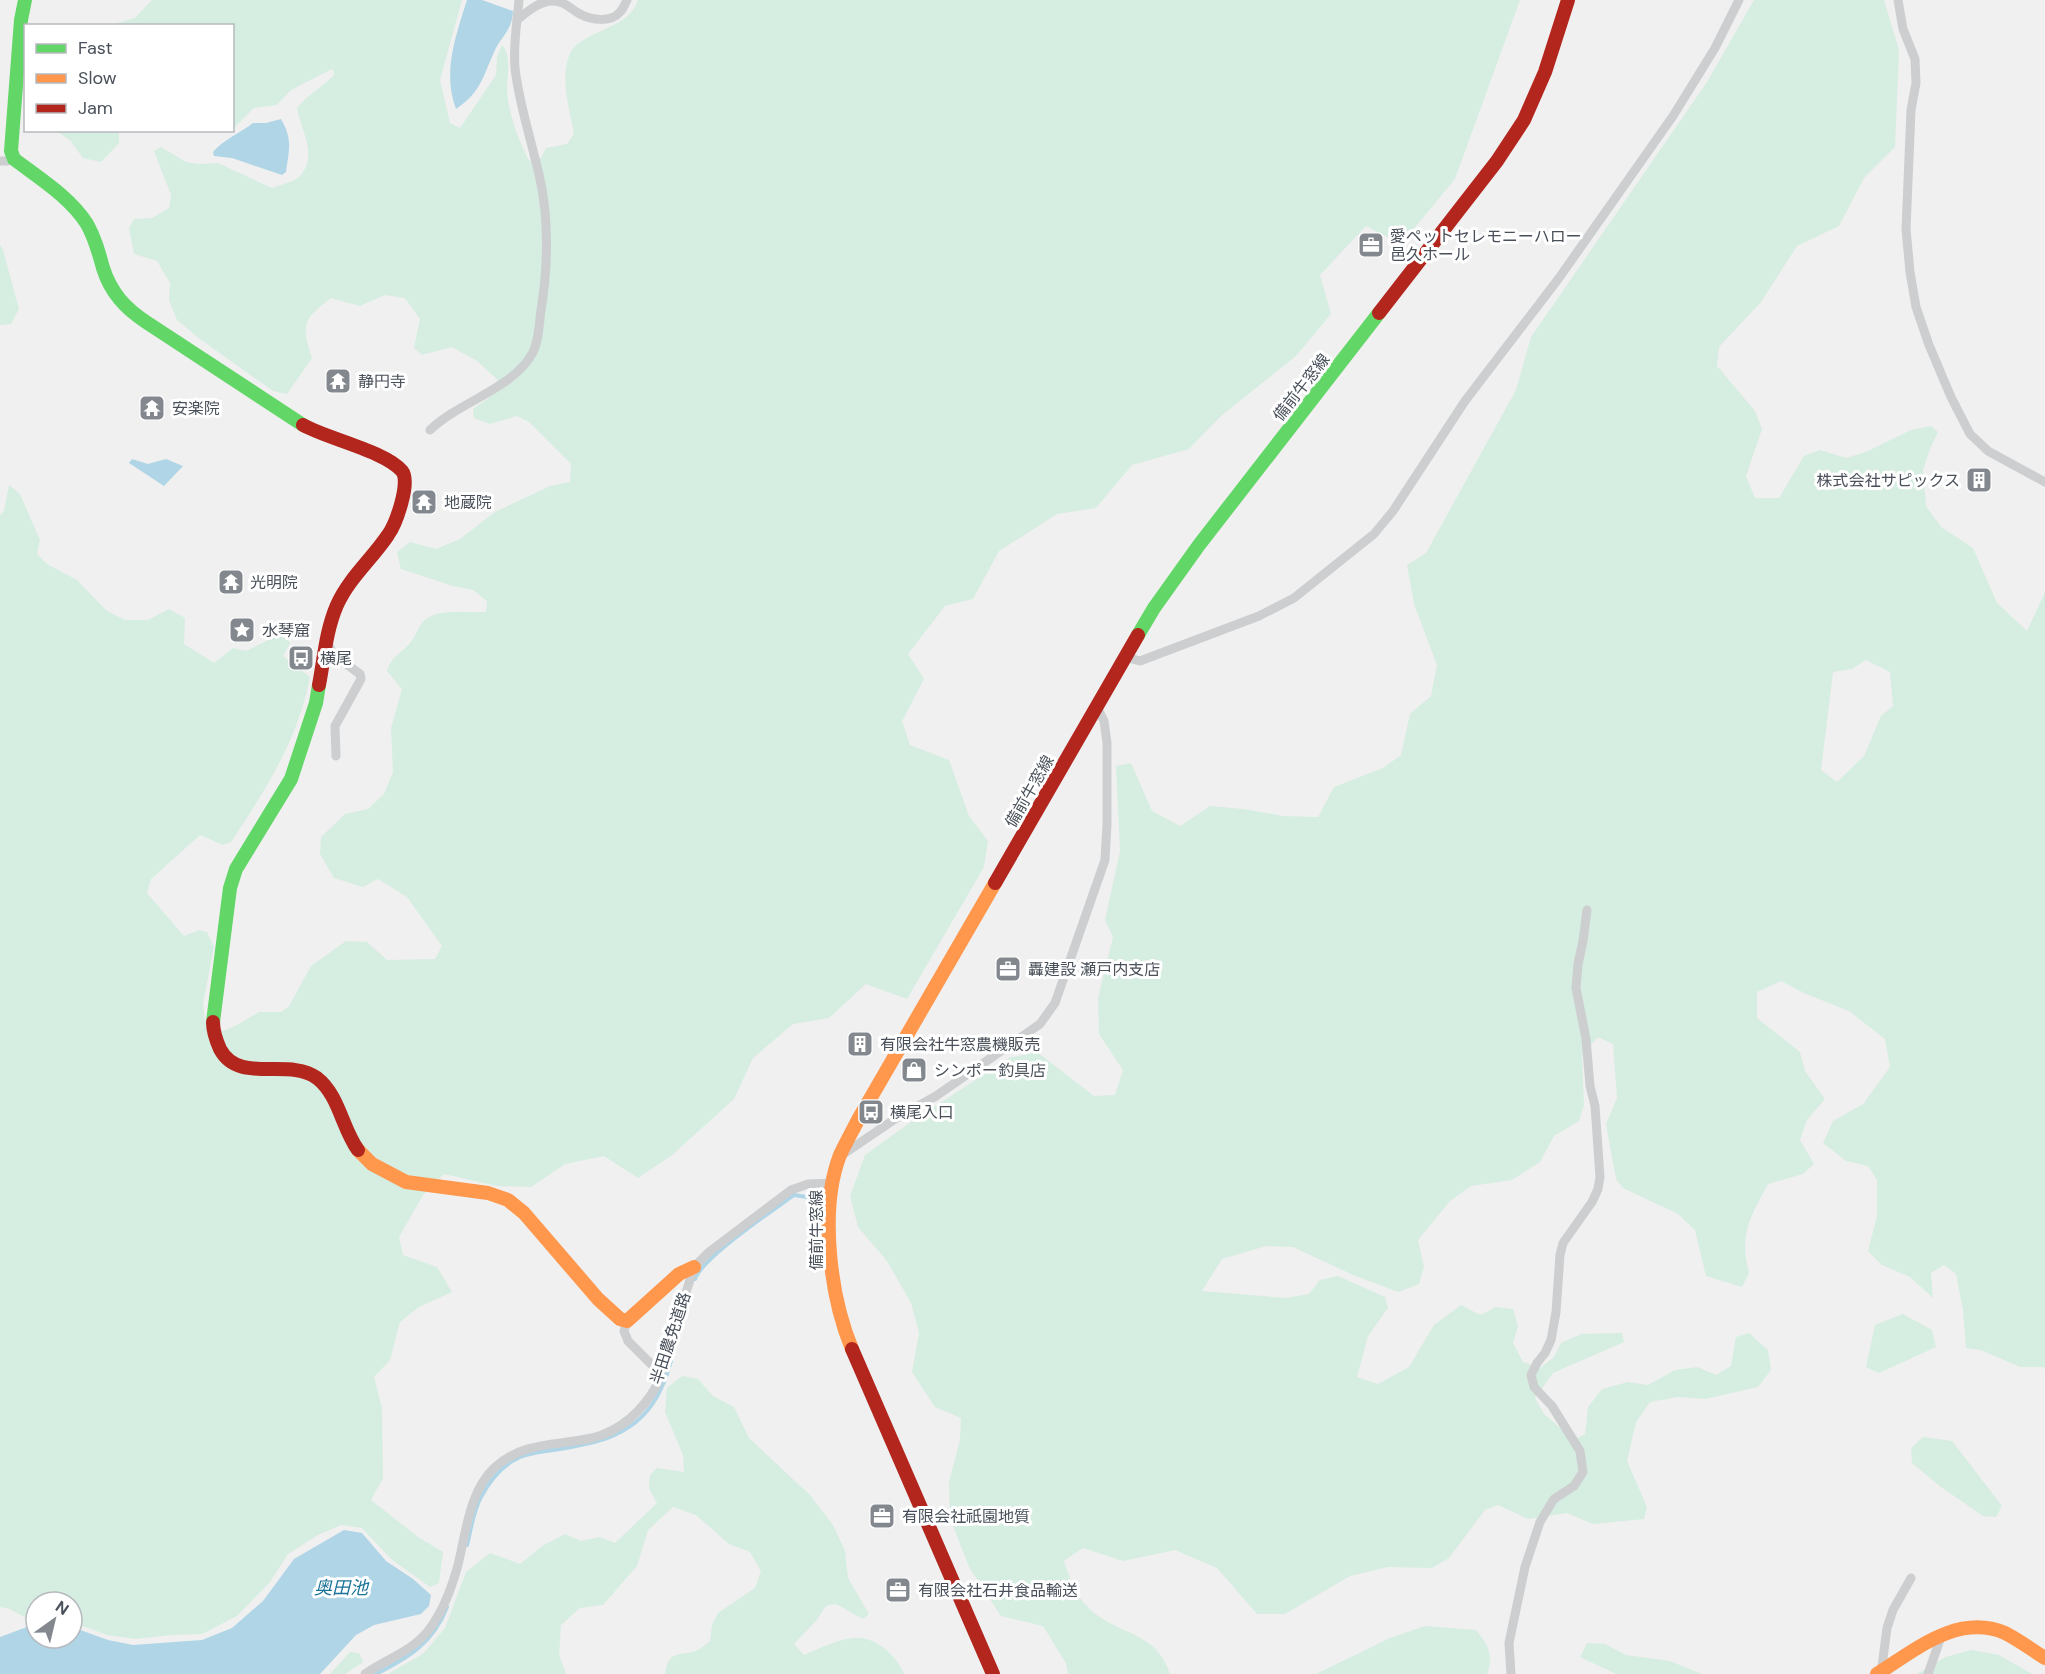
<svg xmlns="http://www.w3.org/2000/svg" width="2045" height="1674" viewBox="0 0 2045 1674" font-family="'DM Sans','Noto Sans JP',sans-serif">
  <style>
    .green { fill: #d6ede1; fill-rule: evenodd }
    .water { fill: #afd5e6 }
    .lines { fill: none; stroke-linecap: round; stroke-linejoin: round }
    .stream { stroke: #afd5e6; stroke-width: 4 }
    .street { stroke: #ccced0; stroke-width: 9 }
    .fast { stroke: #63d668; stroke-width: 14 }
    .slow { stroke: #ff974d; stroke-width: 14 }
    .jam { stroke: #b3261e; stroke-width: 14 }
    .labels { text-anchor: middle; stroke-width: 6; stroke-linejoin: round; paint-order: stroke }
    .poi-label { font-size: 16px; fill: #49505a; stroke: #fff; text-anchor: start }
    .street-label { font-size: 16px; fill: #49505a; stroke: #fff }
    .water-label { font-size: 18px; font-style: italic; fill: #1b739a; stroke: #fff }
  </style>
  <rect width="100%" height="100%" fill="#f0f0f0"/>
  <g class="green">
    <path d="M 152,0 L 462,0 L 440,80 L 450,123 L 460,128 L 496,75 L 497,57 L 502,45 C 511,56 508,71 507,85 C 507,112 518,138 529,161 L 541,158 L 546,148 L 567,144 L 574,134 C 570,110 560,80 569,56 C 578,30 629,31 638,0 L 1520,0 L 1455,179 L 1401,244 L 1366,226 L 1320,275 L 1331,314 L 1296,356 L 1222,415 L 1189,449 L 1132,465 L 1096,508 L 1057,514 L 999,551 L 973,599 L 945,606 L 908,654 L 924,679 L 902,721 L 910,745 L 949,760 L 969,816 L 988,841 L 984,867 L 907,999 L 866,984 L 829,1018 L 793,1024 L 753,1058 L 734,1099 L 671,1156 L 638,1178 L 604,1156 L 565,1164 L 531,1187 L 497,1186 L 444,1174 L 423,1195 L 399,1237 L 403,1255 L 437,1267 L 452,1292 L 419,1307 L 400,1322 L 390,1360 L 374,1377 L 382,1408 L 383,1478 L 371,1500 L 418,1537 L 443,1552 L 439,1583 L 430,1587 L 391,1559 L 362,1528 L 341,1525 L 318,1535 L 288,1554 L 270,1582 L 237,1616 L 202,1634 L 171,1635 L 135,1639 L 107,1635 L 75,1623 L 72,1621 L 72,1602 L 36,1602 L 36,1614 L 26,1618 L 10,1609 L 0,1607 L 0,515 L 4,511 L 9,485 L 20,494 L 40,540 L 37,554 L 47,564 L 77,580 L 107,611 L 125,620 L 148,620 L 169,609 L 185,618 L 184,644 L 214,663 L 233,648 L 246,651 L 285,632 L 290,643 L 283,656 L 310,677 C 298,740 266,789 231,842 L 223,845 L 200,835 L 151,879 L 147,893 L 184,936 L 199,930 L 207,932 L 214,947 L 203,1004 L 205,1021 L 223,1031 L 235,1026 L 259,1012 L 281,1012 L 289,1006 L 311,966 L 346,941 L 367,942 L 387,960 L 435,959 L 442,946 L 407,897 L 378,879 L 363,887 L 334,878 L 320,854 L 321,837 L 345,814 L 368,809 L 384,794 L 393,772 L 391,728 L 402,689 L 387,671 C 392,656 400,654 410,643 C 416,636 419,624 426,619 C 441,608 468,613 486,612 L 487,601 L 473,590 L 453,586 L 401,569 L 397,552 L 410,542 L 436,549 L 460,539 L 495,512 L 550,486 L 570,482 L 571,464 L 529,422 L 517,416 L 490,424 L 474,418 L 473,409 L 498,391 L 497,379 L 477,361 L 452,347 L 422,355 L 414,348 L 420,319 L 405,298 L 385,295 L 360,306 L 331,298 C 303,319 301,325 312,358 L 287,394 L 273,391 L 200,339 L 177,320 L 169,300 L 170,283 L 157,261 L 134,254 L 129,228 L 134,219 L 152,218 L 169,208 L 171,195 L 154,151 L 161,147 L 186,162 L 200,164 L 218,163 L 272,188 C 280,185 293,182 299,177 C 319,156 301,131 297,108 C 308,94 323,87 335,74 L 332,69 L 291,90 L 277,105 L 254,108 L 233,129 L 232,26 L 111,25 L 135,18 Z"/>
    <path d="M 1754,0 L 1884,0 L 1899,50 L 1895,147 L 1864,178 L 1839,226 L 1797,246 L 1761,302 L 1719,347 L 1717,366 L 1755,411 L 1762,429 L 1746,476 L 1755,498 L 1779,498 L 1804,456 L 1820,450 L 1846,458 L 1866,452 L 1911,430 L 1931,426 L 1938,432 L 1930,449 L 1923,470 L 1926,506 L 1941,527 L 1973,548 L 1997,603 L 2027,631 L 2045,592 L 2045,1369 L 2044,1367 L 2020,1367 L 1981,1350 L 1966,1348 L 1963,1310 L 1956,1274 L 1944,1265 L 1931,1273 L 1933,1298 L 1910,1277 L 1882,1265 L 1868,1251 L 1877,1216 L 1877,1180 L 1868,1166 L 1846,1161 L 1823,1143 L 1833,1121 L 1863,1104 L 1890,1067 L 1885,1039 L 1849,1011 L 1806,994 L 1781,981 L 1757,992 L 1757,1018 L 1800,1052 L 1805,1071 L 1825,1099 L 1807,1120 L 1800,1140 L 1814,1164 L 1803,1174 L 1768,1184 C 1750,1218 1739,1234 1749,1273 L 1742,1287 L 1706,1276 L 1695,1230 L 1678,1214 L 1623,1188 L 1616,1179 L 1606,1124 L 1617,1098 L 1613,1044 L 1598,1037 L 1582,1055 L 1584,1105 L 1579,1121 L 1554,1136 L 1540,1162 L 1512,1180 L 1471,1186 L 1450,1201 L 1418,1240 L 1424,1267 L 1419,1284 L 1398,1292 L 1353,1275 L 1293,1247 L 1266,1246 L 1222,1259 L 1202,1291 L 1286,1298 L 1309,1294 L 1320,1280 L 1338,1276 L 1385,1297 L 1388,1308 L 1368,1336 L 1357,1377 L 1378,1384 L 1409,1367 L 1434,1325 L 1461,1305 L 1480,1315 L 1496,1307 L 1513,1309 L 1518,1326 L 1513,1343 L 1523,1362 L 1540,1368 L 1554,1357 L 1561,1343 L 1581,1334 L 1622,1333 L 1624,1342 L 1553,1373 L 1535,1398 L 1544,1414 L 1574,1440 L 1585,1434 L 1588,1407 L 1602,1389 L 1628,1382 L 1648,1385 L 1675,1370 L 1697,1367 L 1716,1375 L 1731,1366 L 1736,1337 L 1749,1333 L 1768,1350 L 1771,1370 L 1758,1387 L 1705,1399 L 1678,1397 L 1650,1402 L 1636,1422 L 1627,1461 L 1647,1507 L 1644,1519 L 1593,1524 L 1567,1513 L 1528,1519 L 1498,1505 L 1485,1510 L 1449,1558 L 1432,1568 L 1388,1567 L 1350,1576 L 1285,1614 L 1257,1614 L 1217,1568 L 1175,1550 L 1123,1561 L 1083,1548 L 1064,1561 C 1070,1581 1079,1603 1097,1615 C 1126,1636 1157,1634 1170,1674 L 1068,1674 L 1066,1663 L 1043,1626 L 1001,1616 L 969,1567 L 950,1518 L 949,1482 L 960,1440 L 961,1418 L 935,1407 L 912,1372 L 919,1333 L 911,1303 L 887,1261 L 858,1227 L 850,1196 L 865,1155 L 911,1122 L 1009,1058 L 1037,1052 L 1094,1096 L 1115,1095 L 1123,1070 L 1099,1034 L 1098,998 L 1113,937 L 1105,920 L 1120,851 L 1116,766 L 1131,763 L 1152,811 L 1180,826 L 1210,806 L 1243,809 L 1284,816 L 1318,817 L 1334,787 L 1383,768 L 1401,755 L 1410,714 L 1431,696 L 1437,665 L 1414,604 L 1407,565 L 1426,553 L 1516,390 L 1531,337 L 1707,82 ZM 1866,660 L 1890,672 L 1893,706 L 1881,716 L 1864,756 L 1837,782 L 1821,770 L 1833,672 L 1852,669 Z"/>
    <path d="M 56,131 L 119,131 L 119,143 L 101,162 L 83,158 L 70,140 Z"/>
    <path d="M 0,245 L 3,250 L 19,309 L 11,324 L 0,325 Z"/>
    <path d="M 1903,1314 L 1932,1330 L 1936,1347 L 1879,1373 L 1866,1367 L 1875,1325 Z"/>
    <path d="M 682,1376 L 698,1379 L 713,1396 L 734,1407 L 749,1438 L 810,1495 L 833,1525 L 845,1551 L 848,1578 L 869,1614 L 863,1619 L 836,1604 L 826,1606 L 816,1621 L 794,1644 L 804,1655 C 820,1648 836,1640 853,1638 C 875,1636 896,1655 904,1674 L 665,1674 C 668,1648 682,1657 698,1650 C 702,1648 707,1643 710,1641 L 712,1625 L 718,1613 L 755,1588 L 761,1571 L 750,1552 L 729,1544 L 696,1515 L 673,1507 L 648,1530 L 637,1566 L 603,1605 L 580,1608 L 561,1625 L 559,1655 L 566,1674 L 388,1674 L 424,1653 L 445,1628 L 466,1572 L 490,1553 L 520,1564 L 542,1546 L 565,1534 L 581,1541 L 600,1537 L 615,1543 L 657,1503 L 649,1488 L 650,1475 L 657,1468 L 684,1472 L 683,1455 L 665,1412 L 667,1388 Z"/>
    <path d="M 1923,1437 L 1952,1441 L 2002,1506 L 1996,1517 L 1983,1516 L 1941,1487 L 1912,1463 L 1911,1448 Z"/>
    <path d="M 1425,1626 L 1476,1630 C 1488,1644 1494,1656 1487,1674 L 1316,1674 L 1390,1638 Z"/>
    <path d="M 1587,1643 L 1605,1644 L 1626,1655 L 1670,1661 L 1702,1674 L 1616,1674 L 1580,1657 Z"/>
    <path d="M 1971,1650 L 1999,1655 L 2032,1674 L 1917,1674 L 1946,1657 Z"/>
    <path d="M 350,1652 L 359,1653 L 363,1662 L 345,1674 L 330,1674 Z"/>
  </g>
  <g class="water">
    <path d="M 467,0 L 482,0 L 513,11 C 512,29 504,34 496,48 C 483,75 482,92 456,109 C 442,72 456,35 467,0 Z"/>
    <path d="M 281,119 C 293,140 289,149 286,172 L 282,175 L 232,158 L 214,156 L 213,152 C 223,140 240,133 253,123 L 266,123 Z"/>
    <path d="M 132,459 L 148,464 L 166,459 L 183,466 L 164,486 L 129,463 Z"/>
    <path d="M 344,1530 L 362,1533 L 386,1561 L 413,1579 L 431,1595 L 429,1606 L 421,1614 L 374,1625 L 356,1635 L 320,1674 L 0,1674 L 0,1637 L 27,1627 L 36,1621 L 36,1638 L 72,1638 L 72,1627 L 108,1640 L 133,1645 L 202,1640 L 232,1628 L 263,1601 L 294,1559 Z"/>
  </g>
  <g class="lines">
    <g class="stream">
      <path d="M 695,1279 C 703,1257 772,1211 794,1195 L 807,1197 L 819,1207"/>
      <path d="M 467,1545 C 471,1530 473,1511 481,1497 C 488,1484 500,1468 514,1460 C 525,1453 541,1452 553,1450 C 591,1444 630,1438 653,1403 C 668,1381 673,1352 680,1326"/>
      <path d="M 376,1674 C 409,1657 433,1643 447,1607"/>
    </g>
    <g class="street">
      <path d="M 1898,0 L 1903,29 L 1915,59 L 1916,83 L 1911,110 L 1906,229 L 1910,272 L 1916,307 L 1929,345 L 1951,397 L 1970,434 L 1988,451 L 2045,482"/>
      <path d="M 517,20 C 527,12 537,3 550,1 C 564,0 569,8 580,14 C 591,20 611,23 620,12 C 623,9 625,4 627,0"/>
      <path d="M 0,161 L 7,161 L 14,159"/>
      <path d="M 430,430 C 460,401 511,390 532,354 C 539,342 539,324 541,310 C 548,268 549,220 540,179 C 532,142 519,105 515,68 C 513,45 517,23 519,0"/>
      <path d="M 327,642 L 334,655 L 360,674 L 361,679 L 335,726 L 336,756"/>
      <path d="M 1125,657 L 1140,661 L 1259,616 L 1294,598 L 1374,534 L 1393,511 L 1465,401 L 1559,278 L 1673,116 L 1715,48 L 1739,0"/>
      <path d="M 842,1155 L 895,1119 L 936,1096 L 1040,1024 L 1055,1003 L 1105,860 L 1107,824 L 1107,743 L 1104,721 L 1097,707"/>
      <path d="M 627,1321 L 624,1331 L 628,1341 L 661,1374"/>
      <path d="M 365,1674 C 386,1659 411,1652 428,1631 C 442,1613 452,1587 458,1565 C 466,1533 469,1492 494,1468 C 524,1441 555,1446 592,1438 C 621,1431 643,1410 657,1385 L 694,1267 L 709,1252 L 791,1190 L 808,1184 L 833,1183"/>
      <path d="M 1511,1674 L 1509,1643 L 1525,1567 L 1540,1522 L 1554,1499 L 1574,1486 L 1583,1472 L 1580,1451 L 1552,1406 L 1534,1387 L 1531,1375 L 1537,1363 L 1545,1353 L 1551,1340 L 1556,1312 L 1560,1255 L 1563,1243 L 1592,1202 L 1598,1189 L 1600,1177 L 1595,1106 L 1590,1086 L 1586,1039 L 1576,988 L 1578,964 L 1583,941 L 1587,910"/>
      <path d="M 1881,1674 L 1887,1628 L 1893,1610 L 1911,1578"/>
      <path d="M 1928,1674 L 1942,1634"/>
    </g>
    <g class="fast">
      <path d="M 25,0 L 21,20 L 11,151 L 14,159 C 39,178 70,197 87,224 C 95,238 99,253 103,268 C 111,293 125,308 146,322 L 303,425"/>
      <path d="M 1138,635 L 1154,608 L 1199,545 L 1379,313"/>
      <path d="M 213,1022 L 230,888 L 236,869 L 291,779 L 316,703 L 319,685"/>
    </g>
    <g class="slow">
      <path d="M 358,1150 L 372,1164 L 406,1182 L 488,1193 L 508,1200 L 524,1213 L 598,1299 L 620,1319 L 627,1321 L 679,1274 L 694,1267"/>
      <path d="M 852,1349 C 830,1296 819,1209 840,1155 C 846,1142 853,1130 859,1118 L 995,883"/>
      <path d="M 1877,1674 C 1915,1650 1958,1613 2005,1633 C 2019,1640 2032,1650 2045,1658"/>
    </g>
    <g class="jam">
      <path d="M 1379,313 L 1497,161 L 1524,120 L 1545,72 L 1568,0"/>
      <path d="M 303,425 C 328,439 385,451 402,471 C 411,482 396,524 388,535 C 372,559 349,578 337,605 C 326,630 324,659 319,685"/>
      <path d="M 995,883 L 1138,635"/>
      <path d="M 213,1022 C 213,1032 216,1040 220,1049 C 239,1085 288,1057 317,1078 C 339,1095 342,1128 358,1150"/>
      <path d="M 852,1349 L 993,1674"/>
    </g>
  </g>
  <defs>
    <g id="office-square" transform="scale(1.35)"><rect x="-9" y="-9" width="18" height="18" rx="4" fill="#83888e" stroke="#fff"/><path d="M-6-3h4V-5.5h4V-3h4V5H-6ZM-1-4.5V-3h2v-1.5ZM-6 0V1H6V0Z" fill="#fff"/></g>
    <g id="temple-square" transform="scale(1.35)"><rect x="-9" y="-9" width="18" height="18" rx="4" fill="#83888e" stroke="#fff"/><path d="M0-6L5-2H3V0L6.5 2.5H4V6H1.5V3h-3V6H-4V2.5H-6.5L-3 0V-2H-5Z" fill="#fff"/></g>
    <g id="building-square" transform="scale(1.35)"><rect x="-9" y="-9" width="18" height="18" rx="4" fill="#83888e" stroke="#fff"/><path d="M-4-6H4V6H1V3H-1V6H-4ZM-2.5-4.3h1.7v1.8h-1.7ZM.8-4.3h1.7v1.8H.8ZM-2.5-1h1.7V.8h-1.7ZM.8-1h1.7V.8H.8Z" fill="#fff"/></g>
    <g id="sight-square" transform="scale(1.35)"><rect x="-9" y="-9" width="18" height="18" rx="4" fill="#83888e" stroke="#fff"/><path d="M0-6L1.8-2.2L6-1.7L2.9 1.2L3.7 5.4L0 3.3L-3.7 5.4L-2.9 1.2L-6-1.7L-1.8-2.2Z" fill="#fff"/></g>
    <g id="bus-square" transform="scale(1.35)"><rect x="-9" y="-9" width="18" height="18" rx="4" fill="#83888e" stroke="#fff"/><path d="M-5-6H5V4H4V6H2V4H-2V6H-4V4H-5ZM-3.5-4V0h7V-4ZM-3.5 1.2v1.5H-2V1.2ZM2 1.2v1.5H3.5V1.2Z" fill="#fff"/></g>
    <g id="shop-square" transform="scale(1.35)"><rect x="-9" y="-9" width="18" height="18" rx="4" fill="#83888e" stroke="#fff"/><path d="M-5-2.5h2.3a2.7 3.5 0 0 1 5.4 0H5L5.5 6h-11ZM-1.5-2.5h3a1.5 2.3 0 0 0-3 0Z" fill="#fff"/></g>
  </defs>
  <g fill-rule="evenodd">
    <use href="#office-square" x="1371" y="245"/>
    <use href="#temple-square" x="338" y="381"/>
    <use href="#temple-square" x="152" y="408"/>
    <use href="#building-square" x="1979" y="480"/>
    <use href="#temple-square" x="424" y="502"/>
    <use href="#temple-square" x="231" y="582"/>
    <use href="#sight-square" x="242" y="630"/>
    <use href="#bus-square" x="301" y="658"/>
    <use href="#office-square" x="1008" y="969"/>
    <use href="#building-square" x="860" y="1044"/>
    <use href="#shop-square" x="914" y="1070"/>
    <use href="#bus-square" x="871" y="1112"/>
    <use href="#office-square" x="882" y="1516"/>
    <use href="#office-square" x="898" y="1590"/>
  </g>
  <g class="labels">
    <g class="poi-label">
      <text x="1390" y="242">愛ペットセレモニーハロー<tspan x="1390" dy="18">邑久ホール</tspan></text>
      <text x="358" y="387">静円寺</text>
      <text x="172" y="414">安楽院</text>
      <text x="1960" y="486" text-anchor="end">株式会社サピックス</text>
      <text x="444" y="508">地蔵院</text>
      <text x="250" y="588">光明院</text>
      <text x="262" y="636">水琴窟</text>
      <text x="320" y="664">横尾</text>
      <text x="1028" y="975">轟建設 瀬戸内支店</text>
      <text x="880" y="1050">有限会社牛窓農機販売</text>
      <text x="934" y="1076">シンポー釣具店</text>
      <text x="890" y="1118">横尾入口</text>
      <text x="902" y="1522">有限会社祇園地質</text>
      <text x="918" y="1596">有限会社石井食品輸送</text>
    </g>
    <g class="street-label">
      <text transform="translate(1301 387) rotate(-52)" y="6">備前牛窓線</text>
      <text transform="translate(1029 791) rotate(-60)" y="6">備前牛窓線</text>
      <text transform="translate(816 1230) rotate(-90)" y="6">備前牛窓線</text>
      <text transform="translate(670 1338) rotate(-72)" y="6">半田農免道路</text>
    </g>
    <g class="water-label">
      <text x="341" y="1594">奥田池</text>
    </g>
  </g>
  <rect x="24" y="24" width="210" height="108" fill="#ffffff" stroke="#b6b9bd" stroke-width="1.5"/>
  <rect x="36" y="44" width="30" height="9" fill="#63d668" stroke="#b6b9bd" stroke-width="1.5"/>
  <text x="78" y="54" font-size="18" fill="#49505a">Fast</text>
  <rect x="36" y="74" width="30" height="9" fill="#ff974d" stroke="#b6b9bd" stroke-width="1.5"/>
  <text x="78" y="84" font-size="18" fill="#49505a">Slow</text>
  <rect x="36" y="104" width="30" height="9" fill="#b3261e" stroke="#b6b9bd" stroke-width="1.5"/>
  <text x="78" y="114" font-size="18" fill="#49505a">Jam</text>
  <g transform="translate(54 1620) rotate(34)"><circle r="28" fill="#ffffff" stroke="#b6b9bd" stroke-width="1.5"/>
  <path d="M0-4.5L10 22L0 15L-10 22Z" fill="#83888e"/>
  <text y="-9" font-size="16" font-weight="bold" text-anchor="middle" fill="#49505a">N</text>
  </g>
</svg>
